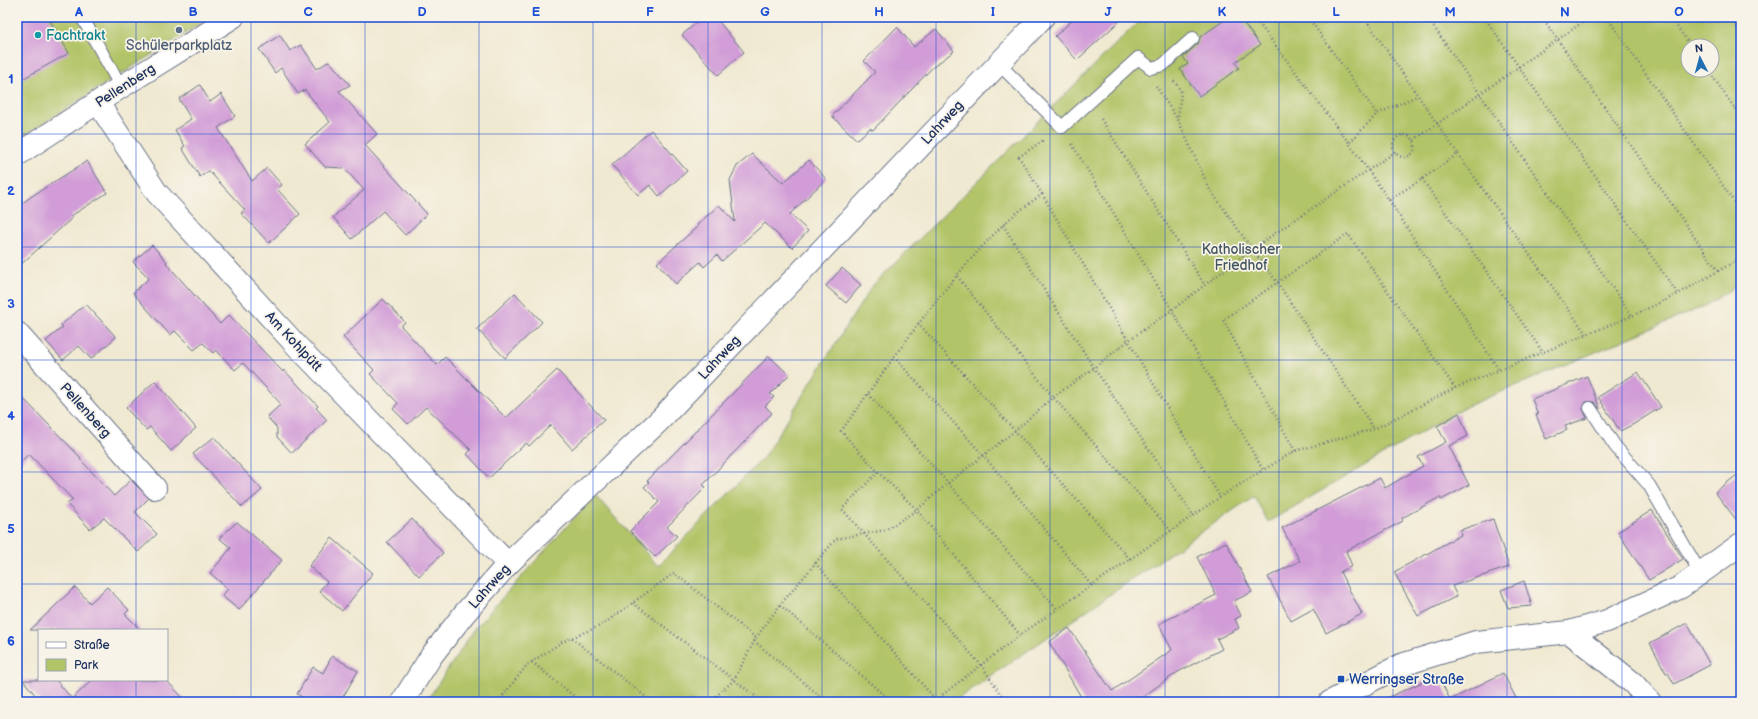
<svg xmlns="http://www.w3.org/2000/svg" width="1758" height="719" viewBox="0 0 1758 719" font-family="'Balsamiq Sans',sans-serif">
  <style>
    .green { fill: #b2c468; stroke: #667a63; fill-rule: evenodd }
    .building { fill: #d19cd7 }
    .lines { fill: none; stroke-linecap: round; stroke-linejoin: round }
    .lane-casing { stroke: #667086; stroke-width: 14 }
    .street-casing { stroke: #667086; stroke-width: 24 }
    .path { stroke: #667086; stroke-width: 2.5; stroke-dasharray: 1 3; stroke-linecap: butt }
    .lane { stroke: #fff; stroke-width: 12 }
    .street { stroke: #fff; stroke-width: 22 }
    .grid { fill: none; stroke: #1d4ed8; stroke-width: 1; stroke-opacity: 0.55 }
    .service-dot { fill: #5c6f8a; stroke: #f7f3e8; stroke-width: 1.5 }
    .culture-dot { fill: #0f9aa8; stroke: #f7f3e8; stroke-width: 1.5 }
    .transit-dot { fill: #1a4fb4; stroke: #f7f3e8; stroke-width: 1.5 }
    .labels { text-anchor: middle; stroke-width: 3.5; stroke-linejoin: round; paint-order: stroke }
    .culture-label { font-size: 14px; fill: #0d838f; stroke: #f7f3e8; text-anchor: start }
    .service-label { font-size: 14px; fill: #4e5e75; stroke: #f7f3e8 }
    .street-label { font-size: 14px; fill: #1b2f5e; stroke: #f7f3e8 }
    .park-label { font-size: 14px; fill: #415460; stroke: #f7f3e8 }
    .transit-label { font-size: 14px; fill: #164399; stroke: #f7f3e8; text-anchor: start }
    .neatline { fill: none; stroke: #1d4ed8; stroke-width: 1.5 }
    .grid-label { font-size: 13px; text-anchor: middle; font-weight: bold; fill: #1d4ed8 }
  </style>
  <rect width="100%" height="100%" fill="#f7f3e8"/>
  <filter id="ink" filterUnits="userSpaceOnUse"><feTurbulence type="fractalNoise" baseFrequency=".025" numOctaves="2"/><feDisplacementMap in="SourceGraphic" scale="8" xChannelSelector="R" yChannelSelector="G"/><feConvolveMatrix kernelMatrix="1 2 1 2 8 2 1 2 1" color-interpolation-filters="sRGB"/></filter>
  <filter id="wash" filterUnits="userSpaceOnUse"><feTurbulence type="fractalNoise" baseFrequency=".012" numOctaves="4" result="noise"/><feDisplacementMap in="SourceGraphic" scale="16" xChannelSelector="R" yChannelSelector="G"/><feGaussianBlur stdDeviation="0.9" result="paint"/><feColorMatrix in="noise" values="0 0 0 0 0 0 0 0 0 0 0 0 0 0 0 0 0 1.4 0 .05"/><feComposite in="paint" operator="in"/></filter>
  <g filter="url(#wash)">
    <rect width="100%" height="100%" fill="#f0e9d1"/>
    <g class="green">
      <path d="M 17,17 L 211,17 L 17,140 Z"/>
      <path d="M 1143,17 L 1741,17 L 1741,283 L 1705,306 L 1463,408 L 1268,522 L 1254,496 L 953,702 L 426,702 L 476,627 L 595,495 L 658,566 L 763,458 L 872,286 ZM 1688,46 L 1712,46 L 1712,70 L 1688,70 Z"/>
    </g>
    <g id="blocks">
      <g class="building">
        <path d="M 17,17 L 48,17 L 69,53 L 17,82 Z"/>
        <path d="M 703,17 L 715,17 L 744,52 L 718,75 L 682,35 Z"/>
        <path d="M 1076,17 L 1124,17 L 1077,60 L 1055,36 Z"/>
        <path d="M 1229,17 L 1239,17 L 1260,45 L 1235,62 L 1239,68 L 1199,96 L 1180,69 L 1188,64 L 1183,57 L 1198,44 L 1200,37 Z"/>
        <path d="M 897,27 L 914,47 L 936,29 L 954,51 L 932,68 L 873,130 L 870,128 L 857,140 L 832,116 L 875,72 L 864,61 Z"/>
        <path d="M 280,35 L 290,51 L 301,45 L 317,69 L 329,61 L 350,85 L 339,91 L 377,134 L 365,145 L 427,214 L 405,235 L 383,211 L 352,239 L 333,217 L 364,190 L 344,168 L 325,167 L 305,144 L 330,122 L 305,90 L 298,94 L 281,68 L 275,73 L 259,49 Z"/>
        <path d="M 200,85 L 210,102 L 221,94 L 235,116 L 218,128 L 252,181 L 267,168 L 282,185 L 277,189 L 300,214 L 269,243 L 241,213 L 245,210 L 209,171 L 200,177 L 182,148 L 185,146 L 175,130 L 191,119 L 179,99 Z"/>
        <path d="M 651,130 L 687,171 L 659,196 L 650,185 L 638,195 L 612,165 Z"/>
        <path d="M 752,154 L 783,183 L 809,160 L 826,179 L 790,214 L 808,231 L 792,248 L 765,223 L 722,261 L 717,255 L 704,267 L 700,262 L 676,284 L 657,263 L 698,226 L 697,225 L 719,205 L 735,222 L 730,180 L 737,166 Z"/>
        <path d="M 87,161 L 107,193 L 71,216 L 72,218 L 17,268 L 17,207 L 32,196 Z"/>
        <path d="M 152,245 L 167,262 L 166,263 L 220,324 L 229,315 L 283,372 L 284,370 L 318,406 L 316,408 L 327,420 L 292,453 L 277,437 L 277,428 L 267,417 L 281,404 L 243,363 L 235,370 L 216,350 L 213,353 L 203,343 L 194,350 L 175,331 L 170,335 L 133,293 L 149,278 L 133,262 Z"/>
        <path d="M 842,268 L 861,285 L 846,303 L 826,286 Z"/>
        <path d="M 515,293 L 542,322 L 505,358 L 477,329 Z"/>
        <path d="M 383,299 L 405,322 L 401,326 L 437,365 L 445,357 L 506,418 L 557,370 L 604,420 L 572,449 L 551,425 L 529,446 L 526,443 L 489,478 L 467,454 L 471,450 L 426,407 L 408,424 L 393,409 L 398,403 L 370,374 L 374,370 L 343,337 Z"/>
        <path d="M 86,304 L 116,337 L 91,359 L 79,346 L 63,360 L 46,341 L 63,327 L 61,325 Z"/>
        <path d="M 769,356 L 789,375 L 770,394 L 774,397 L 765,406 L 772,413 L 703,485 L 706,487 L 667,527 L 677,536 L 655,557 L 630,531 L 659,502 L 644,487 L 649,482 L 647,481 Z"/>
        <path d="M 1638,372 L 1661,407 L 1634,424 L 1620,431 L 1598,397 Z"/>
        <path d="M 1587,376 L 1600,409 L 1594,402 L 1586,402 L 1583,409 L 1587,418 L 1565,426 L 1567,430 L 1546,439 L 1536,415 L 1538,415 L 1532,399 Z"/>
        <path d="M 155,381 L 196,428 L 171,451 L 150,427 L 146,430 L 126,408 Z"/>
        <path d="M 17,392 L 81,458 L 80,459 L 114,496 L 131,480 L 149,498 L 135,512 L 157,534 L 138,552 L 104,518 L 90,529 L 67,504 L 73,500 L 29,454 L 17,465 Z"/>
        <path d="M 1459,413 L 1468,436 L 1449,446 L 1469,485 L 1441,500 L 1440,497 L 1402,518 L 1403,521 L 1346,551 L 1352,566 L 1340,572 L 1362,614 L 1326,633 L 1313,609 L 1291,621 L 1268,577 L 1300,561 L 1282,528 L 1380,478 L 1385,488 L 1423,466 L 1418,457 L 1446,442 L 1437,426 Z"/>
        <path d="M 214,437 L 262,490 L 242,507 L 193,454 Z"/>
        <path d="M 1741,472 L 1741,526 L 1715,492 Z"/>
        <path d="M 1652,510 L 1683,559 L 1649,580 L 1618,532 Z"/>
        <path d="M 412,519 L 443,553 L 419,576 L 387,542 Z"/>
        <path d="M 1493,519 L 1509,567 L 1452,586 L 1457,596 L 1418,616 L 1394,572 L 1461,535 L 1460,530 Z"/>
        <path d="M 237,522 L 282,560 L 239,610 L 222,596 L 228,589 L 210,573 L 231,548 L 219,538 Z"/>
        <path d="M 332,538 L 373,573 L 342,611 L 319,591 L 327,582 L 309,566 Z"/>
        <path d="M 1226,542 L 1252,592 L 1234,601 L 1241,616 L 1235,619 L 1239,628 L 1217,639 L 1222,649 L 1178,672 L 1135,702 L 1084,702 L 1049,642 L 1069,628 L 1112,691 L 1172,650 L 1159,624 L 1216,595 L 1197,557 Z"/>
        <path d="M 1524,581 L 1532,606 L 1508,608 L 1501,590 Z"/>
        <path d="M 75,587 L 90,603 L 107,587 L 129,610 L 125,614 L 141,630 L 30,630 Z"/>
        <path d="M 1687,623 L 1710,665 L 1674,684 L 1668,673 L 1666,673 L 1650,643 Z"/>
        <path d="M 332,656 L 358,671 L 340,702 L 310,702 L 297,694 L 313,667 L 323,673 Z"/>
        <path d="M 1503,673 L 1518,702 L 1378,702 L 1438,675 L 1450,700 Z"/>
        <path d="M 23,680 L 56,680 L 72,699 L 92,680 L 166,680 L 187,702 L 41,702 Z"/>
      </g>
    </g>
  </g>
  <g filter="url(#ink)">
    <use href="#blocks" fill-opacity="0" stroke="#667086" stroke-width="1"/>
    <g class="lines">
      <g class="lane-casing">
        <g id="lane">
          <path d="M 82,17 L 121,87"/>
          <path d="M 998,63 L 1062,127 L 1138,58 L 1151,68 L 1163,65 L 1193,38"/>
          <path d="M 1590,408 L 1615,446 L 1649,485 L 1701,574"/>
        </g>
      </g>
      <g class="street-casing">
        <g id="street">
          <path d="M 98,103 L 157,193 L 296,345 L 508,564"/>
          <path d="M 17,155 L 121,87 L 233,17"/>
          <path d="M 17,333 L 155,488"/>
          <path d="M 1569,632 L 1633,683 L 1650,702"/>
          <path d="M 402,702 L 432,655 L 464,614 L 508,564 L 660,420 L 1043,17"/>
          <path d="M 1330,702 L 1401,665 L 1476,642 L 1569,632 L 1607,621 L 1681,587 L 1741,544"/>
        </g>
      </g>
      <g class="path">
        <path d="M 1254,17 L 1349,143"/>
        <path d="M 1308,17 L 1377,114"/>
        <path d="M 1364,17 L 1458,154 L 1422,179 L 1389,200 L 1349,143 L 1377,114 L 1417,96"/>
        <path d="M 1427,17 L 1632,316"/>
        <path d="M 1484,17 L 1678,294"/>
        <path d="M 1542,17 L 1718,271"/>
        <path d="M 1607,17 L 1741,212"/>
        <path d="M 1670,17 L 1691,46"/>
        <path d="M 1730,17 L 1741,34"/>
        <path d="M 1708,70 L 1741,117"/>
        <path d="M 1174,81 L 1181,91 L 1178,120"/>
        <path d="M 1156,86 L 1178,120 L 1209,188 L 1252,249 L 1277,282 L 1374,429"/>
        <path d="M 1101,119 L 1204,284"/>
        <circle cx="1404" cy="146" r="11"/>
        <path d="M 1414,140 L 1590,17"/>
        <path d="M 1072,144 L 1172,310 L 1263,470 L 1295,451 L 1374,429 L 1455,388 L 1632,316 L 1678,294 L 1741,258"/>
        <path d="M 1458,154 L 1586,334"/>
        <path d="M 1422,179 L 1542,351"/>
        <path d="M 1042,194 L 1220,497"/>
        <path d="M 1389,200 L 1499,370"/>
        <path d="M 1003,225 L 1094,368 L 1193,515"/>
        <path d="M 957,276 L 1053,397 L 1171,531"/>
        <path d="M 918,323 L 1130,559"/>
        <path d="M 894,357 L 983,455 L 1092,586"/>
        <path d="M 868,394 L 948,483 L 1057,609"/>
        <path d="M 1295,451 L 1223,320 L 1348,234 L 1455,388"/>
        <path d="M 878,472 L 917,510 L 1020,635"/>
        <path d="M 815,563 L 936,700"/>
        <path d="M 633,603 L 763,702"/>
        <path d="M 780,605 L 892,702"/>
        <path d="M 572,638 L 652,702"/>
        <path d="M 754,641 L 827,702"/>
        <path d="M 532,662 L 581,702"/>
        <path d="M 503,695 L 511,702"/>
        <path d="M 498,702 L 527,665 L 562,642 L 602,625 L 674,573 L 756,638"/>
        <path d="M 710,702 L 734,680 L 756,638 L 780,605 L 836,539 L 885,530 L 917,510 L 948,483 L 1016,430 L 1053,397 L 1094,368 L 1129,340 L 1172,310 L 1252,249 L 1395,152"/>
        <path d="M 933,702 L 1020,635 L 1220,497 L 1263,470"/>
        <path d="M 1006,702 L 982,666 L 842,509 L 878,472 L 841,431 C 892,361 940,288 1002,226 C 1014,214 1029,204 1042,194 L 1019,157 L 1045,139"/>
      </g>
      <use href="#lane" class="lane"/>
      <use href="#street" class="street"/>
    </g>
  </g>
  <path class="grid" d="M 136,17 L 136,630M 251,17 L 251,702M 365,17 L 365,702M 479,17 L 479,702M 593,17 L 593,702M 708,17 L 708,702M 822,17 L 822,702M 936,17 L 936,702M 1050,17 L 1050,702M 1165,17 L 1165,702M 1279,17 L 1279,702M 1393,17 L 1393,702M 1507,17 L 1507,702M 1622,17 L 1622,702M 17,134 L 1741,134M 17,247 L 1741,247M 17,360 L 1741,360M 17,472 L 1741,472M 17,584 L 1741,584M 136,680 L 136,702"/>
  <circle class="service-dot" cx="179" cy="30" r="4"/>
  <circle class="culture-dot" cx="38" cy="35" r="4"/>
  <rect class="transit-dot" x="1337" y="675" width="8" height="8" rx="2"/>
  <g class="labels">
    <g class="culture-label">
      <text x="46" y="40">Fachtrakt</text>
    </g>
    <g class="service-label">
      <text x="179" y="50">Schülerparkplatz</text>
    </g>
    <g class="street-label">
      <text transform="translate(125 85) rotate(-33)" y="5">Pellenberg</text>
      <text transform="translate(942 122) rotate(-47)" y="5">Lahrweg</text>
      <text transform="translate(294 341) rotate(47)" y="5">Am Kohlpütt</text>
      <text transform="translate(719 357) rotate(-47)" y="5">Lahrweg</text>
      <text transform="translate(86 410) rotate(48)" y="5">Pellenberg</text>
      <text transform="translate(489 586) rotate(-48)" y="5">Lahrweg</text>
    </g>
    <g class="park-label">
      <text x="1241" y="254">Katholischer<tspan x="1241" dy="16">Friedhof</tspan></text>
    </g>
    <g class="transit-label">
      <text x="1349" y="684">Werringser Straße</text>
    </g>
  </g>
  <rect width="1758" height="719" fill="none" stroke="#f7f3e8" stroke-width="44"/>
  <rect x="38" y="629" width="130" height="52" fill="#f7f3e8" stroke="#9fa5b1"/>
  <rect x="46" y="642" width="20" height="6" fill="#ffffff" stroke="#9fa5b1"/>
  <text x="74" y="649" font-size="12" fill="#1b2f5e">Straße</text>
  <rect x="46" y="659" width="20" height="12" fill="#b2c468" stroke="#9fa5b1"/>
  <text x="74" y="669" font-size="12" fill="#1b2f5e">Park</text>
  <g transform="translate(1700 58) rotate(354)"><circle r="19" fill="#f7f3e8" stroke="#9fa5b1"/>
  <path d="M0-3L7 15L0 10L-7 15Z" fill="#1f6fb2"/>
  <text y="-6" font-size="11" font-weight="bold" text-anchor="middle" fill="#1b2f5e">N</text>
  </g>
  <rect x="22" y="22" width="1714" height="675" class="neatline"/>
  <g class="grid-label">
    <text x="79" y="16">A</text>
    <text x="193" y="16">B</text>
    <text x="308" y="16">C</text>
    <text x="422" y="16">D</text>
    <text x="536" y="16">E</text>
    <text x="650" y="16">F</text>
    <text x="765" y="16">G</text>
    <text x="879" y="16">H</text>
    <text x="993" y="16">I</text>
    <text x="1108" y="16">J</text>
    <text x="1222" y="16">K</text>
    <text x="1336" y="16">L</text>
    <text x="1450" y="16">M</text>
    <text x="1565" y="16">N</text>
    <text x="1679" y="16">O</text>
    <text x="11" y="83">1</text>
    <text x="11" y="195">2</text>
    <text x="11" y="308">3</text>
    <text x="11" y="420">4</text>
    <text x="11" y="533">5</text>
    <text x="11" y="645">6</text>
  </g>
</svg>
